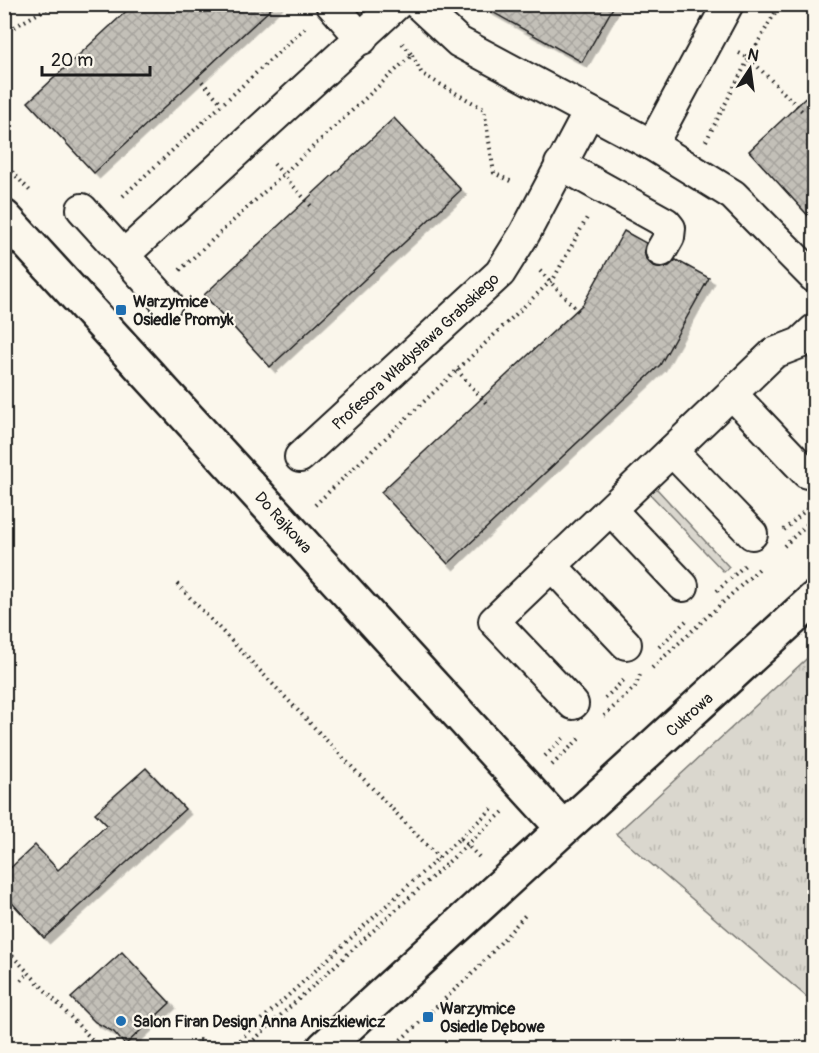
<svg xmlns="http://www.w3.org/2000/svg" width="819" height="1053" viewBox="0 0 819 1053" font-family="Pangolin,sans-serif">
  <style>
    .grass { fill: url(#grass-tufts); stroke: #7b7a75; stroke-width: 1.5 }
    .building { fill: url(#building-cross-hatch); stroke: #1c1c1c; stroke-width: 1.5; filter: url(#shadow) }
    .lines { fill: none; stroke-linecap: round; stroke-linejoin: round }
    .street-casing { stroke: #1c1c1c; stroke-width: 34 }
    .secondary-casing { stroke: #1c1c1c; stroke-width: 38 }
    .path { stroke: #1c1c1c; stroke-width: 4; stroke-dasharray: 1.5 4.5; stroke-linecap: butt }
    .street { stroke: #fbf7ec; stroke-width: 30 }
    .secondary { stroke: #fbf7ec; stroke-width: 33 }
    .poi-dot { fill: #1f6fb2; stroke: #fbf7ec; stroke-width: 2 }
    .labels { text-anchor: middle; stroke-width: 4.5; stroke-linejoin: round; paint-order: stroke }
    .poi-label { font-size: 16px; font-weight: bold; fill: #1c1c1c; stroke: #fbf7ec; text-anchor: start }
    .street-label { font-size: 16px; fill: #1c1c1c; stroke: #fbf7ec }
  </style>
  <defs>
    <pattern id="grass-tufts" width="24" height="20" patternUnits="userSpaceOnUse" patternTransform="scale(1.5)"><rect width="24" height="20" fill="#dad7ce"/><path d="M3 7l-1-3M5 7V3M7 7l1-3M15 17l-1-3M17 17v-4M19 17l1-3" fill="none" stroke="#bab8b0"/></pattern>
    <pattern id="building-cross-hatch" width="8" height="8" patternUnits="userSpaceOnUse" patternTransform="scale(1.5)"><rect width="8" height="8" fill="#c3c0b8"/><path d="M0 0l8 8M0 8l8-8" fill="none" stroke="#a7a49e"/></pattern>
    <filter id="shadow"><feDropShadow dx="5.5" dy="5.5" stdDeviation="0" flood-color="#0004"/></filter>
  </defs>
  <rect width="100%" height="100%" fill="#fbf7ec"/>
  <filter id="ink" filterUnits="userSpaceOnUse"><feTurbulence type="fractalNoise" baseFrequency=".0167" numOctaves="2"/><feDisplacementMap in="SourceGraphic" scale="12" xChannelSelector="R" yChannelSelector="G"/><feConvolveMatrix kernelMatrix="1 2 1 2 8 2 1 2 1" color-interpolation-filters="sRGB"/></filter>
  <g filter="url(#ink)">
    <g class="grass">
      <path d="M 656,488 L 729,567 L 724,572 L 650,494 Z"/>
      <path d="M 814,652 L 814,1003 L 616,834 Z"/>
    </g>
    <g class="building">
      <path d="M 134,4 L 276,4 L 94,173 L 28,102 Z"/>
      <path d="M 478,4 L 615,4 L 582,62 Z"/>
      <path d="M 814,90 L 814,222 L 749,151 Z"/>
      <path d="M 394,118 L 461,190 L 270,367 L 204,295 Z"/>
      <path d="M 624,231 L 646,243 L 644,250 L 646,259 L 653,266 L 662,268 L 669,266 L 676,260 L 709,278 L 660,365 L 448,564 L 381,492 L 583,304 Z"/>
      <path d="M 146,768 L 185,809 L 44,938 L 4,894 L 4,874 L 35,845 L 58,870 L 107,825 L 95,813 Z"/>
      <path d="M 122,952 L 170,1003 L 125,1045 L 114,1032 L 95,1022 L 71,998 Z"/>
    </g>
    <g class="lines">
      <g class="street-casing">
        <g id="street">
          <path d="M 331,4 L 362,39"/>
          <path d="M 418,4 L 459,42 L 652,145 L 733,195 L 814,277"/>
          <path d="M 652,145 L 728,4"/>
          <path d="M 560,164 L 666,223 L 670,228 L 669,237 L 661,251"/>
          <path d="M 82,209 L 167,303"/>
          <path d="M 124,255 L 397,4"/>
          <path d="M 732,394 L 807,473"/>
          <path d="M 672,451 L 752,534"/>
          <path d="M 300,457 L 500,273 L 525,233 L 589,112"/>
          <path d="M 611,510 L 683,586"/>
          <path d="M 552,566 L 626,644"/>
          <path d="M 573,704 L 494,621 L 774,353 L 800,343 L 814,330"/>
        </g>
      </g>
      <g class="secondary-casing">
        <g id="secondary">
          <path d="M 4,217 L 563,828"/>
          <path d="M 324,1048 L 814,599"/>
        </g>
      </g>
      <g class="path">
        <path d="M 4,33 L 54,4"/>
        <path d="M 739,53 L 749,58 L 802,111"/>
        <path d="M 412,55 L 422,74 L 484,109 L 494,173 L 514,183"/>
        <path d="M 198,77 L 222,104"/>
        <path d="M 706,141 L 749,58 L 780,4"/>
        <path d="M 4,163 L 30,191"/>
        <path d="M 274,164 L 311,206"/>
        <path d="M 123,196 L 308,25"/>
        <path d="M 180,270 L 412,55 L 402,43"/>
        <path d="M 540,271 L 581,314"/>
        <path d="M 457,370 L 486,403"/>
        <path d="M 315,505 L 554,278 L 588,216"/>
        <path d="M 784,530 L 809,507"/>
        <path d="M 784,546 L 814,518"/>
        <path d="M 177,584 L 439,858"/>
        <path d="M 717,591 L 745,565"/>
        <path d="M 659,647 L 688,619"/>
        <path d="M 652,668 L 761,567"/>
        <path d="M 605,698 L 626,678"/>
        <path d="M 604,716 L 635,687 L 640,675"/>
        <path d="M 545,756 L 565,737"/>
        <path d="M 552,765 L 581,737"/>
        <path d="M 460,838 L 495,806"/>
        <path d="M 4,947 L 100,1048"/>
        <path d="M 21,981 L 28,973"/>
        <path d="M 190,1048 L 200,1040 L 208,1048"/>
        <path d="M 231,1048 L 460,838 L 480,858"/>
        <path d="M 245,1048 L 503,812"/>
        <path d="M 392,1048 L 476,970 L 527,913"/>
      </g>
      <use href="#street" class="street"/>
      <use href="#secondary" class="secondary"/>
    </g>
  </g>
  <g class="poi-dot">
    <rect x="115" y="304" width="12" height="12" rx="3"/>
    <rect x="422" y="1011" width="12" height="12" rx="3"/>
    <circle cx="121" cy="1021" r="6"/>
  </g>
  <g class="labels">
    <g class="poi-label">
      <text x="133" y="307">Warzymice<tspan x="133" dy="18">Osiedle Promyk</tspan></text>
      <text x="440" y="1014">Warzymice<tspan x="440" dy="18">Osiedle Dębowe</tspan></text>
      <text x="133" y="1027">Salon Firan Design Anna Aniszkiewicz</text>
    </g>
    <g class="street-label">
      <text transform="translate(415 351) rotate(-43)" y="6">Profesora Władysława Grabskiego</text>
      <text transform="translate(284 522) rotate(48)" y="6">Do Rajkowa</text>
      <text transform="translate(689 714) rotate(-42)" y="6">Cukrowa</text>
    </g>
  </g>
  <rect width="819" height="1053" fill="none" stroke="#fbf7ec" stroke-width="24"/>
  <rect x="12" y="12" width="795" height="1029" fill="none" stroke="#1c1c1c" stroke-width="2" filter="url(#ink)"/>
  <g transform="translate(750 69) rotate(13)" stroke="#fbf7ec" stroke-width="4.5" paint-order="stroke">
  <path d="M0-4.5L10 22L0 15L-10 22Z" fill="#1c1c1c"/>
  <text y="-9" font-size="16" font-weight="bold" text-anchor="middle" fill="#1c1c1c">N</text>
  </g>
  <path d="M42 66v9h108v-9" fill="none" stroke="#1c1c1c" stroke-width="3"/>
  <text x="51" y="66" font-size="18" fill="#1c1c1c" stroke="#fbf7ec" stroke-width="4.5" paint-order="stroke">20 m</text>
</svg>
